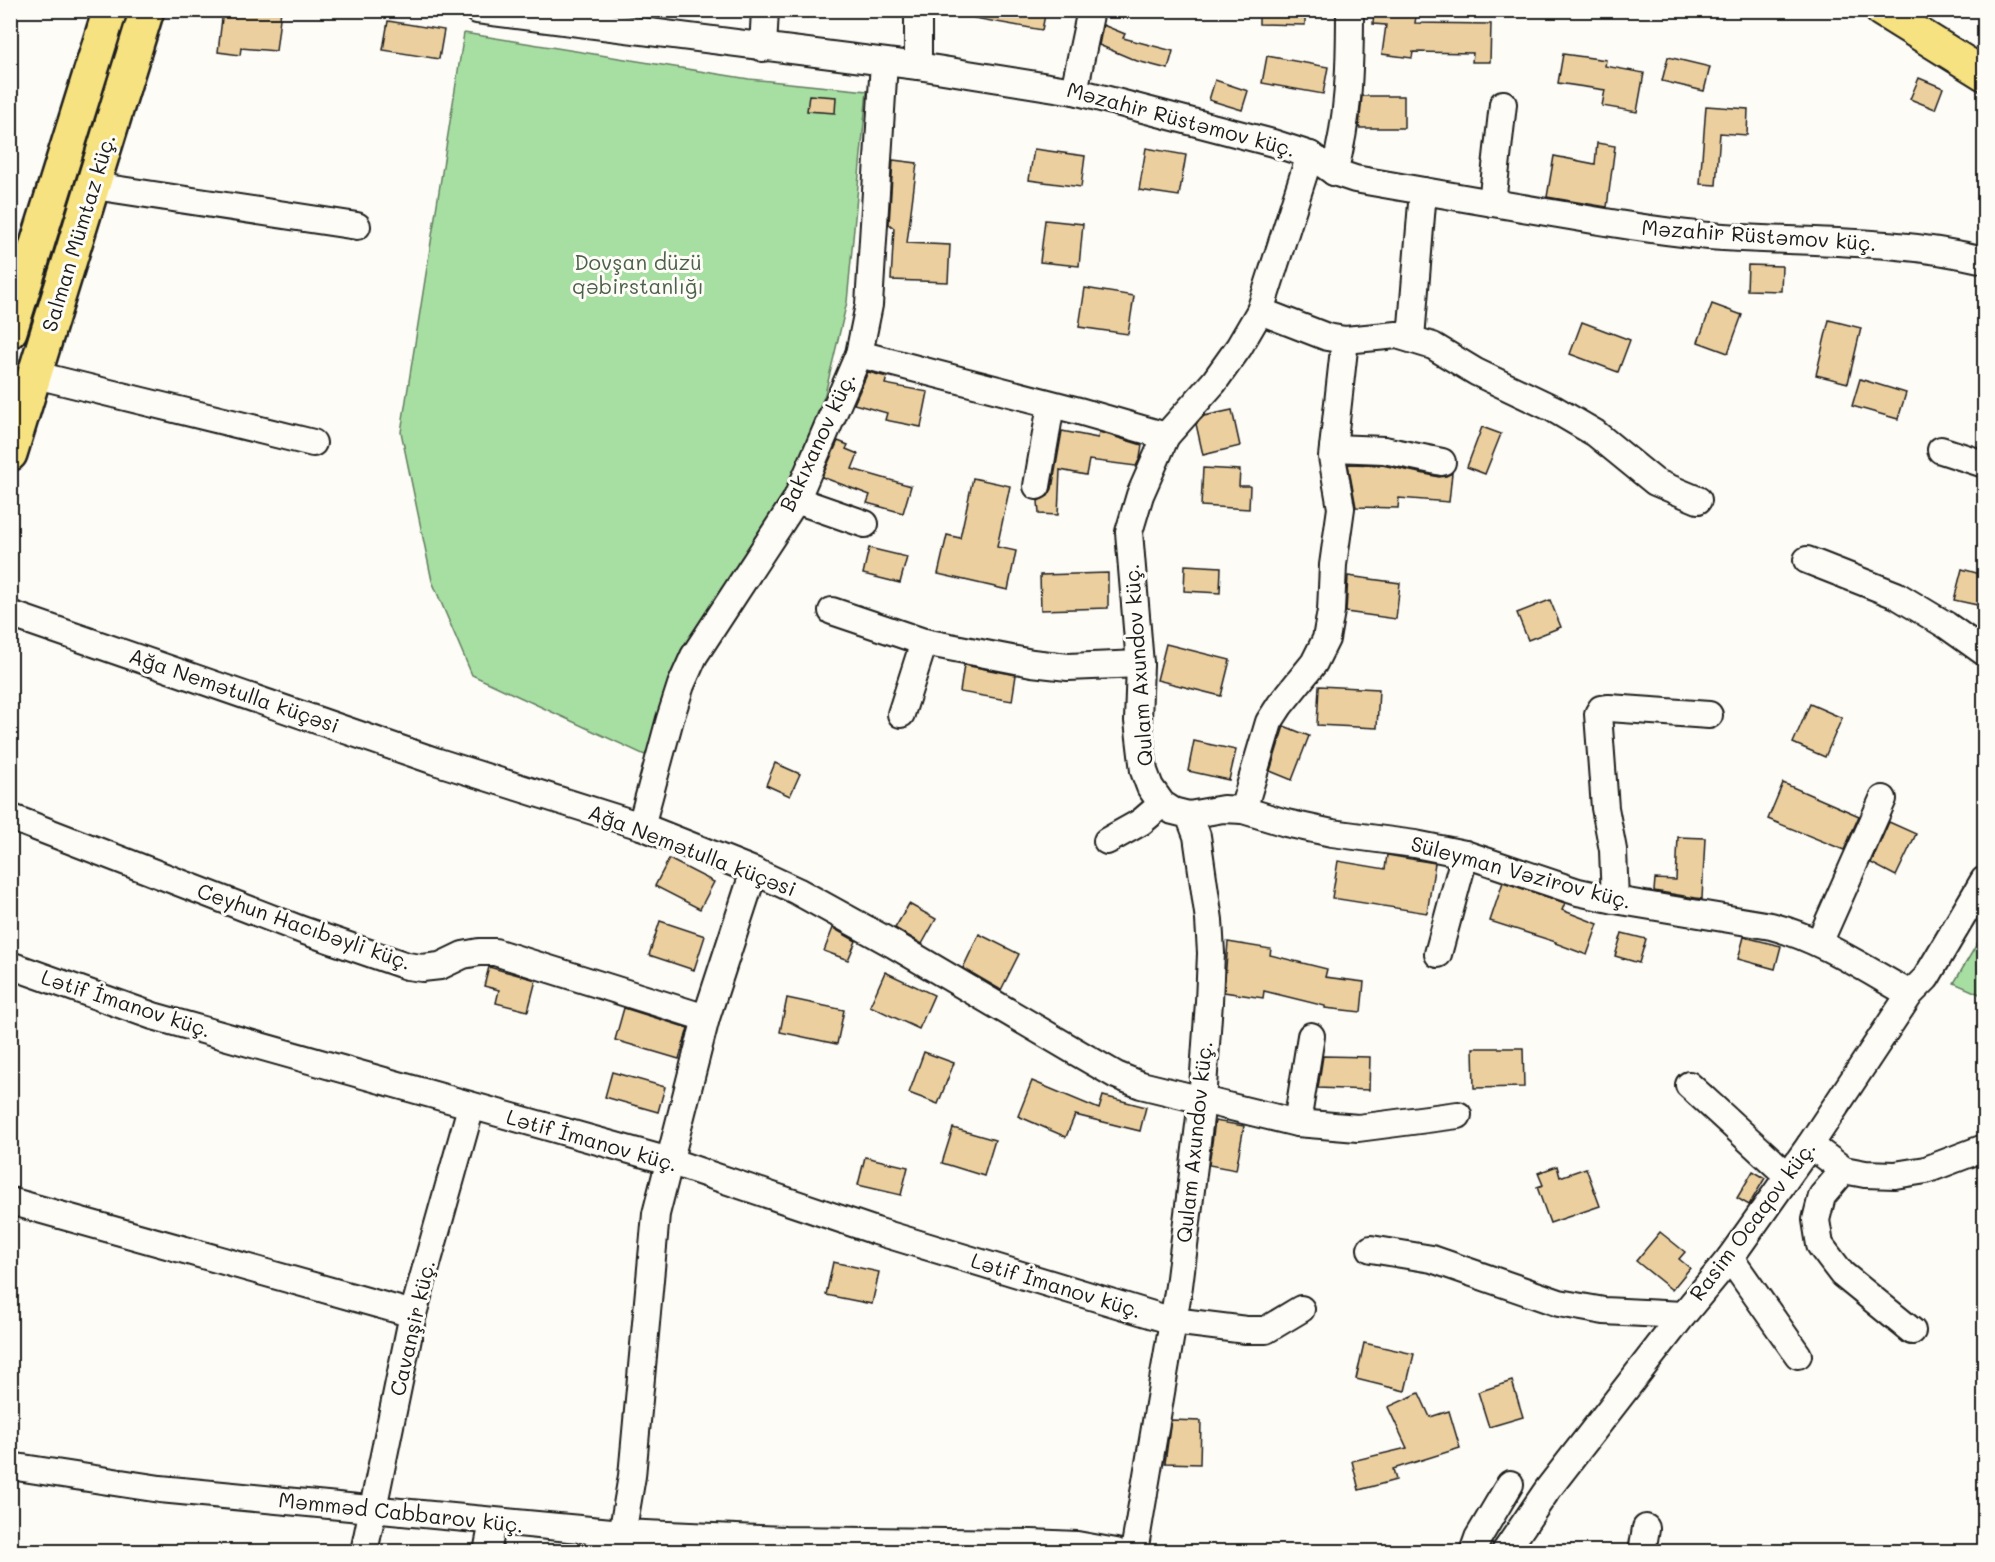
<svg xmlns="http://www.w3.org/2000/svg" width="1995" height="1562" viewBox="0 0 1995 1562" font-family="Mali,sans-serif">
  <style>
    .green { fill: #a7dea2; stroke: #627d5f; stroke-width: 1.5 }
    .building { fill: #ebcf9f; stroke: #1c1c1c; stroke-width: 1.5 }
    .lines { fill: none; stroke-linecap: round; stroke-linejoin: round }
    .minor-casing { stroke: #1c1c1c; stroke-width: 30 }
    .major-casing { stroke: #1c1c1c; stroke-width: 36 }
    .highway-casing { stroke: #1c1c1c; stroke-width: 38 }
    .minor { stroke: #fdfcf7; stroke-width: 26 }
    .major { stroke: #f7e281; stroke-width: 32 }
    .highway { stroke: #f7e281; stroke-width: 33 }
    .labels { text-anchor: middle; stroke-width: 6; stroke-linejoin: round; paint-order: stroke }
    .street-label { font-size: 21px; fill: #1c1c1c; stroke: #fdfcf7 }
    .park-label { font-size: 21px; fill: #4d604b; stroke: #fdfcf7 }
  </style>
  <rect width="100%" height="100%" fill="#fdfcf7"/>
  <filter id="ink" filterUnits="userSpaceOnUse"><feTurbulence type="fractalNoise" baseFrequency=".0167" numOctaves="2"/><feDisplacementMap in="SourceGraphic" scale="12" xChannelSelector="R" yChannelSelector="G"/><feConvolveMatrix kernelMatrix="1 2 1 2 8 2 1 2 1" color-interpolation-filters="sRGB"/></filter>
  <g filter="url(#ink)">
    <g class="green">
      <path d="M 464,33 L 749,79 L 867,91 L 847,302 L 825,394 L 776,519 L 704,616 L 664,698 L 649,757 L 472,675 L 432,581 L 401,432 Z"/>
      <path d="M 1984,932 L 1984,996 L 1954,983 Z"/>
    </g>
    <g class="building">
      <path d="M 223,10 L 281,10 L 276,51 L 241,48 L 240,55 L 218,52 Z"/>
      <path d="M 975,10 L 1046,10 L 1042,30 L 974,18 Z"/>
      <path d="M 1259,10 L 1305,10 L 1305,25 L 1259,24 Z"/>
      <path d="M 1374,10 L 1417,10 L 1415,23 L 1491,24 L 1490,62 L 1472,62 L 1473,53 L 1413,52 L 1412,58 L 1382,54 L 1386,25 L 1373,24 Z"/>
      <path d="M 388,21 L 444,30 L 439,59 L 383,50 Z"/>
      <path d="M 1103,25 L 1125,34 L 1123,38 L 1173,51 L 1168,69 L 1137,61 L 1099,45 Z"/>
      <path d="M 1563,54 L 1606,60 L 1605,66 L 1644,73 L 1637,112 L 1602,106 L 1605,90 L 1558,83 Z"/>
      <path d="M 1267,56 L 1328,67 L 1323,94 L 1262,83 Z"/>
      <path d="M 1668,57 L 1710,67 L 1704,91 L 1662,81 Z"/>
      <path d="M 1919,78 L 1943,88 L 1935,109 L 1910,99 Z"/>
      <path d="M 1215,80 L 1248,91 L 1242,110 L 1209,100 Z"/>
      <path d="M 809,95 L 836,97 L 835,113 L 807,111 Z"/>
      <path d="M 1362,96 L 1404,96 L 1404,128 L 1359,128 Z"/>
      <path d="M 1706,106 L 1748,109 L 1747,135 L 1720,133 L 1716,185 L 1700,184 Z"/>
      <path d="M 1597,143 L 1615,146 L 1607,207 L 1547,197 L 1554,156 L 1595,164 Z"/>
      <path d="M 1146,148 L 1186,155 L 1179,196 L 1139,190 Z"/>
      <path d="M 1034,149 L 1085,156 L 1081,187 L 1029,180 Z"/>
      <path d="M 893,160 L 917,163 L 907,243 L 950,245 L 948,282 L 891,280 L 894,228 L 889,224 Z"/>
      <path d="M 1045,220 L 1083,224 L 1079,266 L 1040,262 Z"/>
      <path d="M 1748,265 L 1782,266 L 1781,291 L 1747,290 Z"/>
      <path d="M 1085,288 L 1134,296 L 1128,334 L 1079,327 Z"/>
      <path d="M 1712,304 L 1742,315 L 1728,353 L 1698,342 Z"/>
      <path d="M 1829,320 L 1861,328 L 1848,383 L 1816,375 Z"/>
      <path d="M 1582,322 L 1630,340 L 1618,372 L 1570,354 Z"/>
      <path d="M 868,372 L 887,377 L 885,384 L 928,392 L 921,427 L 885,420 L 887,413 L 854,404 Z"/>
      <path d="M 1860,379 L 1906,393 L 1898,419 L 1852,406 Z"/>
      <path d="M 1232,410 L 1240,446 L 1203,455 L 1196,424 L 1204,416 Z"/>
      <path d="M 1482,427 L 1501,434 L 1485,474 L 1467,467 Z"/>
      <path d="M 1062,431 L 1098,438 L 1099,432 L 1142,445 L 1140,458 L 1136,466 L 1089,460 L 1086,475 L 1060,470 L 1058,515 L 1039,514 L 1038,501 L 1048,496 L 1052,489 Z"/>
      <path d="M 838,441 L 848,445 L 846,449 L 858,454 L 852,469 L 911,486 L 903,513 L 867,503 L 870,495 L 822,477 Z"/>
      <path d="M 1348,464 L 1382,465 L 1439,477 L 1446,476 L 1452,473 L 1449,502 L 1399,498 L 1398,508 L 1356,507 Z"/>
      <path d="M 1203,468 L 1240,470 L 1239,486 L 1250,486 L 1249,509 L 1201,506 Z"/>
      <path d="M 973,478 L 1010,486 L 997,547 L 1016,551 L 1008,590 L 938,574 L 947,535 L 960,538 Z"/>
      <path d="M 869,548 L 907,557 L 900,583 L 863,574 Z"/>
      <path d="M 1185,565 L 1221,567 L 1220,593 L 1184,591 Z"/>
      <path d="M 1962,569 L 1984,575 L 1984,595 L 1982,606 L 1954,600 Z"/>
      <path d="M 1108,573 L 1108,608 L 1041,610 L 1040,575 Z"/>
      <path d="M 1348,576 L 1400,583 L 1396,619 L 1346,612 Z"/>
      <path d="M 1550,600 L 1561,627 L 1528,640 L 1517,613 Z"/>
      <path d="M 1166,644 L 1230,660 L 1221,696 L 1157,680 Z"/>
      <path d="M 964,665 L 1016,675 L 1012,701 L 960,692 Z"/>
      <path d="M 1319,686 L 1379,689 L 1377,728 L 1317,725 Z"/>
      <path d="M 1810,704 L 1842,718 L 1825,757 L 1793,743 Z"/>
      <path d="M 1284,726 L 1309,736 L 1292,780 L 1270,771 Z"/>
      <path d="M 1194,741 L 1236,750 L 1229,780 L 1188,771 Z"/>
      <path d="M 775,763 L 800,774 L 790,796 L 766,785 Z"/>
      <path d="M 1783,783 L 1859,816 L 1844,850 L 1768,819 Z"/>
      <path d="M 1889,822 L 1916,834 L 1896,876 L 1871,863 Z"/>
      <path d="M 1678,837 L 1705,838 L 1702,899 L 1654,891 L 1655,879 L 1676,880 Z"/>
      <path d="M 1387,855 L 1435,863 L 1427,913 L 1332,898 L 1338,861 L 1385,869 Z"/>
      <path d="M 669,859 L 714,882 L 700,909 L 655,886 Z"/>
      <path d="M 1503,882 L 1565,903 L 1562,910 L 1598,924 L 1587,955 L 1555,943 L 1556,942 L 1490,921 Z"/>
      <path d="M 909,904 L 936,919 L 922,944 L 895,928 Z"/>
      <path d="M 660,921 L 705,936 L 694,970 L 649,955 Z"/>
      <path d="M 833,928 L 856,941 L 848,960 L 824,951 Z"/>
      <path d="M 1622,933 L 1646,939 L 1639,963 L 1615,956 Z"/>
      <path d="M 979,934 L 1019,954 L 1001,990 L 963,968 Z"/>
      <path d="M 1744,937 L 1781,946 L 1775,969 L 1738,959 Z"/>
      <path d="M 1228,942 L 1271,949 L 1270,955 L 1327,969 L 1325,977 L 1364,982 L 1361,1012 L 1325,1008 L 1325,1006 L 1264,991 L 1263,998 L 1224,992 Z"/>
      <path d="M 489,967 L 536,980 L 528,1011 L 496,1003 L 499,990 L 484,986 Z"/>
      <path d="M 885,972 L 934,995 L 919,1029 L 870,1006 Z"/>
      <path d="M 787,998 L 844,1010 L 837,1044 L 780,1032 Z"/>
      <path d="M 624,1008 L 688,1028 L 679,1059 L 615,1040 Z"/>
      <path d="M 1473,1048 L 1523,1048 L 1524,1087 L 1474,1088 Z"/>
      <path d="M 924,1052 L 954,1063 L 938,1104 L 909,1093 Z"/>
      <path d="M 1323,1056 L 1370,1057 L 1369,1090 L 1318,1088 Z"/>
      <path d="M 612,1072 L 665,1087 L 658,1112 L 605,1097 Z"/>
      <path d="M 1032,1081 L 1099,1109 L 1103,1096 L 1146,1107 L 1140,1131 L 1075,1115 L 1066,1137 L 1018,1116 Z"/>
      <path d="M 1215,1121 L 1244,1126 L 1236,1170 L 1209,1165 Z"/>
      <path d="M 953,1128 L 995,1140 L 984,1176 L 942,1163 Z"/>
      <path d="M 865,1157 L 908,1167 L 901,1195 L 858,1185 Z"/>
      <path d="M 1557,1166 L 1560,1177 L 1586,1168 L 1600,1206 L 1550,1223 L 1537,1187 L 1543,1185 L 1538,1173 Z"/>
      <path d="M 1753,1171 L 1765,1178 L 1749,1205 L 1737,1198 Z"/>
      <path d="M 1660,1232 L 1685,1252 L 1679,1259 L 1690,1268 L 1672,1290 L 1636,1261 Z"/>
      <path d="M 833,1262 L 879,1272 L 872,1304 L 826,1295 Z"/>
      <path d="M 1364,1343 L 1414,1354 L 1405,1391 L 1356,1379 Z"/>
      <path d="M 1512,1381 L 1523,1417 L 1489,1427 L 1478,1392 Z"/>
      <path d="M 1419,1393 L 1430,1417 L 1449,1411 L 1460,1448 L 1393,1469 L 1396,1480 L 1359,1490 L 1352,1461 L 1407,1448 L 1388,1407 Z"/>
      <path d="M 1171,1420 L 1201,1421 L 1200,1464 L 1165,1463 Z"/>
    </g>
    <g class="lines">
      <g class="minor-casing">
        <g id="minor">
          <path d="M 477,10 L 918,66 L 1074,91 L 1273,143 L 1310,155 L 1334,172 L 1355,179 C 1427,192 1498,204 1570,216 C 1616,224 1662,232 1709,236 C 1801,243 1895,238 1984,260"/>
          <path d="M 918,10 L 918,66"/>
          <path d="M 763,48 L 765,10"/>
          <path d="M 1074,91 L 1091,10"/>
          <path d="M 1334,172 C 1349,120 1350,65 1350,10"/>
          <path d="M 94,186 L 357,226"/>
          <path d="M 1492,203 L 1503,104"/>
          <path d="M 1260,311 L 1327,337 L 1345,340 L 1397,335 L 1433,346 L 1476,372 L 1554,409 L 1595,433 L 1655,482 L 1698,500"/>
          <path d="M 1411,338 L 1423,191"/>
          <path d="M 859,354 L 1079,411 L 1166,436"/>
          <path d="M 36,375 L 313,443"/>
          <path d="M 1333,448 L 1384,450 L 1442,462"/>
          <path d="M 1941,450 L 1984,464"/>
          <path d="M 1037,486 L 1051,405"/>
          <path d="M 796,500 L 865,524"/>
          <path d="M 1807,560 L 1896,595 L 1946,625 L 1984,652"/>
          <path d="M 832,611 L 924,642 L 1032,663 L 1068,667 L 1140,664"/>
          <path d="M 10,614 L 435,761 L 641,826 L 754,871 L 797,891 L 893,944 L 1078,1053 L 1116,1075 L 1141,1085 L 1297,1123 L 1358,1128 L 1458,1115"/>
          <path d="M 901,714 L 924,642"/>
          <path d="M 1243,810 L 1269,722 L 1280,705 L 1314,663 L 1326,639 L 1331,611 L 1333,565 L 1341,508 L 1332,457 L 1345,340"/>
          <path d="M 1189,815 L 1223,809 L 1243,810 L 1286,823 L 1332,833 L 1415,844 L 1465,854 L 1578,892 L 1615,900 L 1771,926 C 1821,939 1865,969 1910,994"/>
          <path d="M 10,817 L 302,930 L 407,966 L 422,968 L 440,966 L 463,955 L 479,952 L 495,952 L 706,1018"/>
          <path d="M 641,826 L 670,719 L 681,685 L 694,656 L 796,500 L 859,354 L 869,305 L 884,62"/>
          <path d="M 1107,841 L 1141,822 L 1162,804"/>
          <path d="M 1615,900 L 1613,850 L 1605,808 L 1598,714 L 1601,709 L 1609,708 L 1709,715"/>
          <path d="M 1819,943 L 1883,799"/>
          <path d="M 1438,954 L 1465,854"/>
          <path d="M 10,965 L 153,1016 L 669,1161 L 876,1231 L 1173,1321 L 1246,1330 L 1266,1330 L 1301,1309"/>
          <path d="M 1689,1085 L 1787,1175"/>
          <path d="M 1297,1123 L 1311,1036"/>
          <path d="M 1810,1145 L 1844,1170 L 1865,1174 L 1895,1175 L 1926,1170 L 1984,1148"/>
          <path d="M 1844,1170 L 1822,1196 L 1816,1220 L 1820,1245 L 1842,1274 L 1912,1331"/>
          <path d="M 10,1201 L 413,1314"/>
          <path d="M 1371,1249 L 1432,1259 L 1559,1303 L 1604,1311 L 1683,1315"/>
          <path d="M 1730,1258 L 1798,1355"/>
          <path d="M 10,1466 L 160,1489 L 622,1533 L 785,1540 L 1031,1543 L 1077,1545 L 1116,1552"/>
          <path d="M 364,1552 L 413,1314 L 471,1107"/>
          <path d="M 487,1552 L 493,1522"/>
          <path d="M 619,1552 L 632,1476 L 656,1214 L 706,1018 L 754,871"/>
          <path d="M 1134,1552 L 1179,1286 L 1202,1101 L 1209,1002 L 1211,953 L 1209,920 L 1197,836 L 1189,815 L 1173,811 L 1162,804 L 1150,787 L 1144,771 L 1138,721 L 1140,664 L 1129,532 L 1140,495 L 1166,436 L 1214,382 L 1239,347 L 1260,311 L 1310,155"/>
          <path d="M 1473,1552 L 1478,1538 L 1510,1484"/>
          <path d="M 1505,1552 L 1548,1489 L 1683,1315 L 1730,1258 L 1810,1145 L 1910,994 L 1926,978 L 1984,880"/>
          <path d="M 1642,1552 L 1646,1528"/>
        </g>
      </g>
      <g class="major-casing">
        <path id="major" d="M 1881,10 L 1984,74"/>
      </g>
      <g class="highway-casing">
        <g id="highway">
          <path d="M 10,331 L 110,10"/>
          <path d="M 10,454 L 147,10"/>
        </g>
      </g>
      <use href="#minor" class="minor"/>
      <use href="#major" class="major"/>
      <use href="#highway" class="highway"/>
    </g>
  </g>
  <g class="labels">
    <g class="street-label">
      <text transform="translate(1181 120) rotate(15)" y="7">Məzahir Rüstəmov küç.</text>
      <text transform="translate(79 233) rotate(-73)" y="7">Salman Mümtaz küç.</text>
      <text transform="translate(1759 236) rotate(4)" y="7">Məzahir Rüstəmov küç.</text>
      <text transform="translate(818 442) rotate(-65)" y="7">Bakıxanov küç.</text>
      <text transform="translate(1139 665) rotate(-94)" y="7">Qulam Axundov küç.</text>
      <text transform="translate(234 691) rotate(19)" y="7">Ağa Nemətulla küçəsi</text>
      <text transform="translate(692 851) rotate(21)" y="7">Ağa Nemətulla küçəsi</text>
      <text transform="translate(1521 873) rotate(15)" y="7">Süleyman Vəzirov küç.</text>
      <text transform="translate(304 927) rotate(19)" y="7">Ceyhun Hacıbəyli küç.</text>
      <text transform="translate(126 1004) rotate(18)" y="7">Lətif İmanov küç.</text>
      <text transform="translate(592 1141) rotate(16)" y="7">Lətif İmanov küç.</text>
      <text transform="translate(1195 1142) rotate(-84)" y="7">Qulam Axundov küç.</text>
      <text transform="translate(1753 1221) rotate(-53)" y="7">Rasim Ocaqov küç.</text>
      <text transform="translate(1056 1286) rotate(17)" y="7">Lətif İmanov küç.</text>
      <text transform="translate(413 1328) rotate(-77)" y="7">Cavanşir küç.</text>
      <text transform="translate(401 1513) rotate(6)" y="7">Məmməd Cabbarov küç.</text>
    </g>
    <g class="park-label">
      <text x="638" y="270">Dovşan düzü<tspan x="638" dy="24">qəbirstanlığı</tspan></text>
    </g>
  </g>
  <rect width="1995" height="1562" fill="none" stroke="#fdfcf7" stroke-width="36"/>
  <rect x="18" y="18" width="1959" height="1526" fill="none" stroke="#1c1c1c" stroke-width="2" filter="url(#ink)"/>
</svg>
